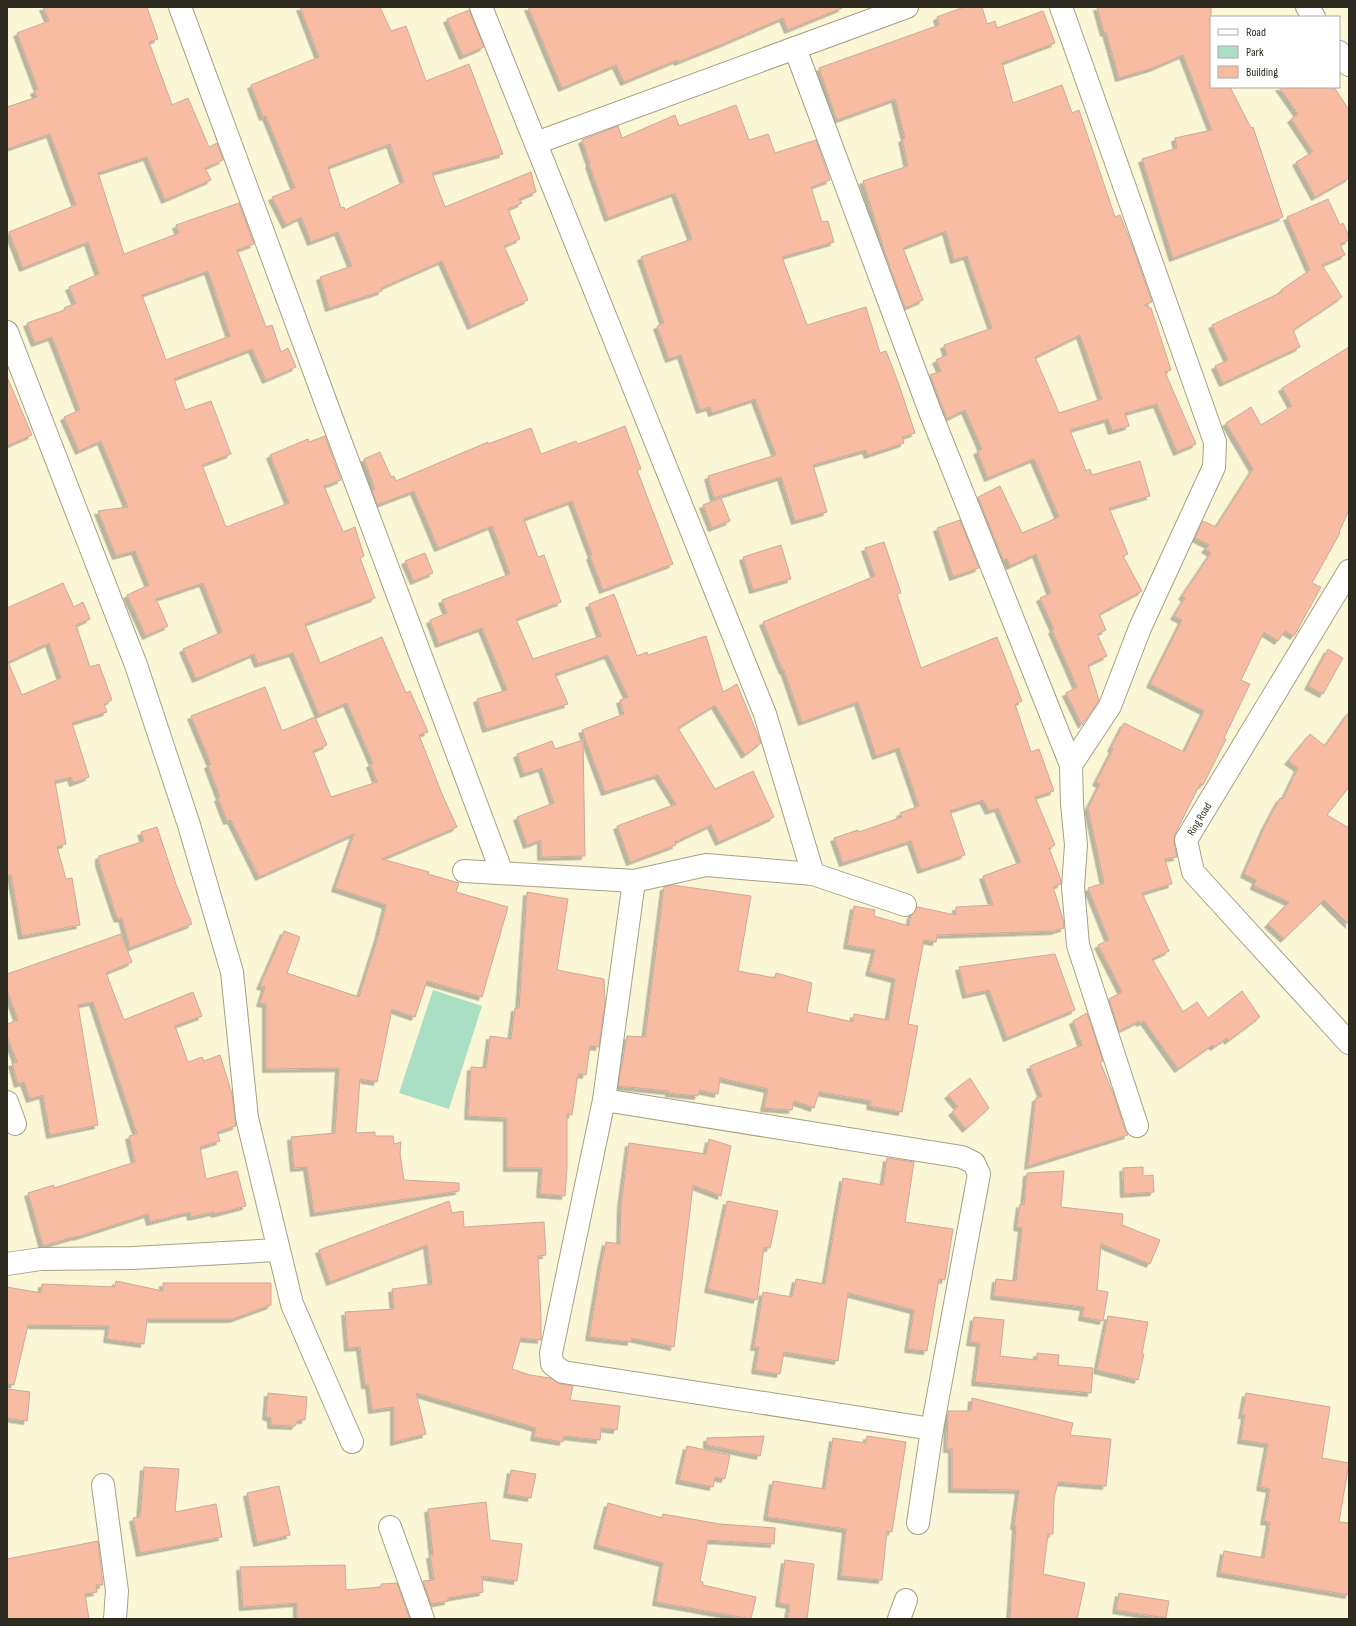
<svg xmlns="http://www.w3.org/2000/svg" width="1356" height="1626" viewBox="0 0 1356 1626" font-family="'Sofia Sans Condensed',sans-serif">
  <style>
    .green { fill: #abdfc5 }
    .building { fill: #f8bca2; stroke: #caaa9d; fill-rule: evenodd; filter: url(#shadow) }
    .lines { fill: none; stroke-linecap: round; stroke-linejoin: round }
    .street-casing { stroke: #a6a184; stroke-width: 24 }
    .street { stroke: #fff; stroke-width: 22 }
    .labels { text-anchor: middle; stroke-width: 4; stroke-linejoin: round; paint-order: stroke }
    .street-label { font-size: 11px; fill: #2d2b20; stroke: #fff }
  </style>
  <defs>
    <filter id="shadow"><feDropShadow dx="-3.5" dy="3.5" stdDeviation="0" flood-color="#0004"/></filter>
  </defs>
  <rect width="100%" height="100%" fill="#fbf6d6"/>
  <path class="green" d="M 433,990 L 482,1006 L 449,1109 L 399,1093 Z"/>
  <g class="building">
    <path d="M 43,7 L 147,7 L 158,39 L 149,42 L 172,105 L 188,98 L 209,147 L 217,143 L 223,160 L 205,168 L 211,180 L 165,200 L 147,157 L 98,173 L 124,254 L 179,233 L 176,225 L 239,203 L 254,244 L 237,250 L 266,327 L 272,325 L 281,352 L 288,348 L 296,367 L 266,380 L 252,349 L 174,379 L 185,410 L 211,401 L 231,454 L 202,465 L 226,527 L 289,503 L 270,455 L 308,439 L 309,442 L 325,436 L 341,480 L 324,486 L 343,532 L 355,527 L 364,556 L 360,558 L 375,598 L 305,624 L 320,663 L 382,637 L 406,693 L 410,691 L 428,732 L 419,735 L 442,794 L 457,827 L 382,859 L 429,872 L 428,874 L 459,883 L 456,892 L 508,907 L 482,997 L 427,981 L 415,1017 L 392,1009 L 377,1082 L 360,1079 L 356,1133 L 375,1132 L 375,1136 L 393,1136 L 394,1144 L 401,1142 L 400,1154 L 404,1180 L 459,1183 L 459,1191 L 314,1213 L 307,1167 L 294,1168 L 291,1137 L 335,1133 L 339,1068 L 266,1069 L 266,1004 L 260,1003 L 265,987 L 260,986 L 284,931 L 300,937 L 287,973 L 359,997 L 378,937 L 386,905 L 335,888 L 354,834 L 259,877 L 231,820 L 227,821 L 218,798 L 220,797 L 208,765 L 211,764 L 191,716 L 265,687 L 282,731 L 315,717 L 327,745 L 313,751 L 331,797 L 377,782 L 370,764 L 373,763 L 347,703 L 319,715 L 293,653 L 258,664 L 254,654 L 196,679 L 183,649 L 222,632 L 203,583 L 156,599 L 168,626 L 146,636 L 127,595 L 149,585 L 135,551 L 116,556 L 98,511 L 128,507 L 101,441 L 79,451 L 64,417 L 80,410 L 52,337 L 35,343 L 27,323 L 65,310 L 64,308 L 76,303 L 69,287 L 99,274 L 88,242 L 23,268 L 9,232 L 76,205 L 50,134 L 7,149 L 7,107 L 37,97 L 34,91 L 38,89 L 17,33 L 49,21 ZM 208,271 L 230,336 L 166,360 L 142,295 Z"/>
    <path d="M 300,7 L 380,7 L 391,31 L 406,26 L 426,81 L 469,64 L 503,154 L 432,173 L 445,207 L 531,172 L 536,192 L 519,199 L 522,203 L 508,209 L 520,239 L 504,246 L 528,300 L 471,326 L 442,261 L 381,288 L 382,291 L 329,308 L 320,277 L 352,266 L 338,232 L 311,242 L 301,217 L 286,225 L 272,197 L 295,188 L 266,116 L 263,117 L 251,85 L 319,57 ZM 390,144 L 404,182 L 345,210 L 344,207 L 341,208 L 328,167 Z"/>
    <path d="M 528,7 L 842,7 L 842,8 L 788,30 L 783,18 L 725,43 L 678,62 L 677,60 L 624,82 L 616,65 L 562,88 Z"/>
    <path d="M 964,7 L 982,7 L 987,24 L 995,21 L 997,28 L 1043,11 L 1055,43 L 1002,63 L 1013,103 L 1062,85 L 1072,113 L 1079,110 L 1115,217 L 1120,215 L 1133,248 L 1152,302 L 1144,305 L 1151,308 L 1171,370 L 1165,372 L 1196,444 L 1177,452 L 1157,404 L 1125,413 L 1129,426 L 1112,431 L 1108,419 L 1070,430 L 1086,471 L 1090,469 L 1092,475 L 1140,461 L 1150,496 L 1109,508 L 1128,554 L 1123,556 L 1142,591 L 1099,614 L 1106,630 L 1097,634 L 1107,656 L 1088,665 L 1099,700 L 1082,725 L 1066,693 L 1077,687 L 1052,630 L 1054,629 L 1040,598 L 1051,593 L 1036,554 L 1010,566 L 1007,559 L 1003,560 L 978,497 L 1000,486 L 1022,533 L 1059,517 L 1034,459 L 988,478 L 977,451 L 982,449 L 965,410 L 947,419 L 930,375 L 941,371 L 936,360 L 947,355 L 944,345 L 992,328 L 967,256 L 954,260 L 946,231 L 903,248 L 923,300 L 905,308 L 887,259 L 863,181 L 908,166 L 902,139 L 905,138 L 895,99 L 837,120 L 819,68 L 939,25 L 937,17 ZM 1080,335 L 1102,399 L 1059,413 L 1035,357 Z"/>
    <path d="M 1097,7 L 1211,7 L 1211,87 L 1230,87 L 1251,128 L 1253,127 L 1283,217 L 1173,258 L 1142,159 L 1177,148 L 1175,138 L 1212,130 L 1183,55 L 1153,68 L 1119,78 L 1106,32 L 1104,33 Z"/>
    <path d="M 469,10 L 484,47 L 463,56 L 447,19 Z"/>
    <path d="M 1279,87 L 1334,87 L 1349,110 L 1349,178 L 1315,197 L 1296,162 L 1313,152 L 1291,119 L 1298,114 Z"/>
    <path d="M 736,105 L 749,140 L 768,134 L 775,153 L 816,140 L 830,180 L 811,187 L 822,222 L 828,221 L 834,242 L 782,257 L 807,325 L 866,307 L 880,353 L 886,351 L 898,382 L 915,433 L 902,437 L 904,443 L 868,455 L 866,450 L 813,465 L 827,512 L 795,521 L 781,477 L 714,498 L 708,476 L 776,455 L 755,399 L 712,413 L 710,407 L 700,410 L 681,355 L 669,359 L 657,326 L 664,323 L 641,257 L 692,239 L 675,193 L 608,218 L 589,164 L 590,163 L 582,140 L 618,126 L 622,138 L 675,115 L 679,126 Z"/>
    <path d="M 1328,199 L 1340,225 L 1343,223 L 1349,236 L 1349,240 L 1340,244 L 1345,255 L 1322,265 L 1342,297 L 1293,330 L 1300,347 L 1223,383 L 1215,366 L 1228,360 L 1212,325 L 1282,292 L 1281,290 L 1310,270 L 1287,217 Z"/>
    <path d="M 1349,347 L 1349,510 L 1339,532 L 1340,533 L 1312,583 L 1321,587 L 1294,636 L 1285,631 L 1278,641 L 1264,632 L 1241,680 L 1250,684 L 1224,738 L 1226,739 L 1203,785 L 1200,784 L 1175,834 L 1174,843 L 1177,857 L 1165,859 L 1172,884 L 1142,893 L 1169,951 L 1152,959 L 1183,1012 L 1197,1002 L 1208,1018 L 1242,991 L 1260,1017 L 1228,1041 L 1227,1038 L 1214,1047 L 1212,1045 L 1178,1069 L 1144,1021 L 1140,1023 L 1139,1021 L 1119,1031 L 1109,999 L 1122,992 L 1098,945 L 1109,940 L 1088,888 L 1104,883 L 1088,808 L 1100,784 L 1096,782 L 1113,749 L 1111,748 L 1124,723 L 1184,752 L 1204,711 L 1150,684 L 1182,620 L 1174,616 L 1185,598 L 1182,596 L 1211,553 L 1205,549 L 1209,545 L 1195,538 L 1202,522 L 1203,521 L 1216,527 L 1253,469 L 1226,423 L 1251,407 L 1261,425 L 1292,406 L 1282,388 Z"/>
    <path d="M 7,377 L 32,435 L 7,446 Z"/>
    <path d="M 625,426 L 641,469 L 637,470 L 673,564 L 603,590 L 590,556 L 592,555 L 572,501 L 524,519 L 538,557 L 544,555 L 561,602 L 516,619 L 533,659 L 601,636 L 589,604 L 614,594 L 637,656 L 647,652 L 648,655 L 706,636 L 723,692 L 737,684 L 761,743 L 745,755 L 715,705 L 678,728 L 715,789 L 753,771 L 774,817 L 719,842 L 711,825 L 675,842 L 676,845 L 630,862 L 617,826 L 676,804 L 658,775 L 605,792 L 582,730 L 624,714 L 620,700 L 628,697 L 608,655 L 555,674 L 568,704 L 486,729 L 477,699 L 507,690 L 482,628 L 439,644 L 430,620 L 447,613 L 442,600 L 510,574 L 492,526 L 438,548 L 414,491 L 377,505 L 372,490 L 375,489 L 364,459 L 380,452 L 391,477 L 394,476 L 396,481 L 488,442 L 488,444 L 531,428 L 541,454 L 576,441 L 578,444 Z"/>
    <path d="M 721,498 L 730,521 L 712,528 L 703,505 Z"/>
    <path d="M 960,520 L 979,568 L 953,577 L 937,528 Z"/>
    <path d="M 884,542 L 901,593 L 897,594 L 921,668 L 997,637 L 1022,701 L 1015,704 L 1031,752 L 1039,749 L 1054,791 L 1035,797 L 1055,845 L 1049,848 L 1061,880 L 1061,884 L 1053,887 L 1063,919 L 1064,928 L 1054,931 L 937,935 L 936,942 L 924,940 L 908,1024 L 918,1026 L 902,1112 L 870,1106 L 871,1101 L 819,1092 L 814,1108 L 794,1101 L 792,1110 L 764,1108 L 768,1089 L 720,1078 L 718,1094 L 699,1090 L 698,1096 L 669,1093 L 669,1091 L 618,1086 L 627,1036 L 645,1037 L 664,887 L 672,885 L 751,896 L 738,971 L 775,978 L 776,973 L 812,983 L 807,1012 L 853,1022 L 854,1014 L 888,1020 L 895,979 L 869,972 L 875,950 L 847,945 L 854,906 L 875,910 L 874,916 L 909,926 L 911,915 L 917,907 L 956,915 L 956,907 L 993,905 L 983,876 L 1021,862 L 998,808 L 989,811 L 983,800 L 950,811 L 965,855 L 921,870 L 911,841 L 843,863 L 834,838 L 858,830 L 859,832 L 902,817 L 900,813 L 919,806 L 899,748 L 876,756 L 858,702 L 802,722 L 784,670 L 783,671 L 763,622 L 875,576 L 865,548 Z"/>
    <path d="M 781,545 L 791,579 L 753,590 L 743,557 Z"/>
    <path d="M 425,553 L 433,573 L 414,581 L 405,561 Z"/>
    <path d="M 63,583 L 74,607 L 83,602 L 90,619 L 76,625 L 90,667 L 99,664 L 112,700 L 104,704 L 107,712 L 72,723 L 89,777 L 73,783 L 71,777 L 55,781 L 66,844 L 57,847 L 66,879 L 72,878 L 80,925 L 22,936 L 11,875 L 7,876 L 7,608 ZM 49,643 L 61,678 L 22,695 L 8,662 Z"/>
    <path d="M 1328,649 L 1343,658 L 1323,694 L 1308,686 Z"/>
    <path d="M 1349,712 L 1349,787 L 1327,815 L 1349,828 L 1349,925 L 1324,900 L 1284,939 L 1268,924 L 1289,902 L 1254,886 L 1256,880 L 1244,874 L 1265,826 L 1280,798 L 1283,799 L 1298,768 L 1288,761 L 1310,734 L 1325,746 Z"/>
    <path d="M 583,740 L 585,856 L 541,857 L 541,840 L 527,845 L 517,817 L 554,803 L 542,768 L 524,774 L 517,754 L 552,741 L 555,749 Z"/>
    <path d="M 157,827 L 176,884 L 192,924 L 130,948 L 122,918 L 118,919 L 115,912 L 99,863 L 99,856 L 144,841 L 141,832 Z"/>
    <path d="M 527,892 L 568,899 L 557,970 L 604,979 L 605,1003 L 599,1047 L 590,1046 L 586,1075 L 578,1074 L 572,1115 L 567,1114 L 567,1167 L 565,1196 L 540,1194 L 542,1168 L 507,1168 L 507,1118 L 468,1116 L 471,1067 L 486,1068 L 490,1036 L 511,1039 L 515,1008 L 519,1008 Z"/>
    <path d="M 121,934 L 132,962 L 106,973 L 124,1020 L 193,992 L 202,1016 L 175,1026 L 188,1062 L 202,1057 L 204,1061 L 220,1055 L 232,1094 L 236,1126 L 217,1132 L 220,1141 L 200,1147 L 206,1179 L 237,1171 L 246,1206 L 215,1214 L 214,1212 L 191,1217 L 190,1212 L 150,1222 L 148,1214 L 77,1237 L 77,1236 L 43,1246 L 28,1193 L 54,1185 L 54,1188 L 135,1162 L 129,1136 L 137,1134 L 93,1002 L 78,1005 L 98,1125 L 50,1135 L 43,1095 L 30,1099 L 24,1082 L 18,1084 L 12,1063 L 17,1062 L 7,1036 L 7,1024 L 18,1020 L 7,990 L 7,974 Z"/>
    <path d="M 1055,954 L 1075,1010 L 1007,1038 L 989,990 L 966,995 L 959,967 Z"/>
    <path d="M 1087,1013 L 1103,1061 L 1100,1062 L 1114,1095 L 1125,1130 L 1128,1135 L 1028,1166 L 1036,1098 L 1042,1096 L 1030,1066 L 1082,1045 L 1073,1021 Z"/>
    <path d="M 970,1078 L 989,1108 L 966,1129 L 952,1112 L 958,1107 L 948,1095 Z"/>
    <path d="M 709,1139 L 731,1146 L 721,1196 L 693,1185 L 674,1347 L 631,1338 L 631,1342 L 589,1337 L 601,1266 L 606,1242 L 620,1244 L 621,1204 L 629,1143 L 706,1154 Z"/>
    <path d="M 887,1158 L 914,1162 L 905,1222 L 953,1229 L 945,1280 L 939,1279 L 927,1351 L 908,1349 L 914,1310 L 848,1293 L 838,1361 L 784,1352 L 780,1374 L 755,1370 L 759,1347 L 754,1347 L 763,1292 L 792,1297 L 796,1279 L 825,1284 L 843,1178 L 883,1185 Z"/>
    <path d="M 1143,1167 L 1143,1176 L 1153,1175 L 1154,1192 L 1124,1194 L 1123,1168 Z"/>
    <path d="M 1064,1171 L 1061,1207 L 1123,1214 L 1122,1225 L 1160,1240 L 1150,1264 L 1101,1244 L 1097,1290 L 1108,1292 L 1103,1321 L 1082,1317 L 1084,1307 L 994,1296 L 996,1279 L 1016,1281 L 1022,1228 L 1017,1227 L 1020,1204 L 1024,1205 L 1027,1173 Z"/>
    <path d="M 449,1201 L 452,1213 L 463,1211 L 464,1227 L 544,1222 L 546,1255 L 538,1256 L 541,1318 L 541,1340 L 521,1338 L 512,1369 L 530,1375 L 550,1378 L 561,1384 L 573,1386 L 570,1400 L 620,1406 L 617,1430 L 601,1428 L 600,1440 L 564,1436 L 563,1442 L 534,1437 L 536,1428 L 416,1393 L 426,1434 L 394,1442 L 394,1407 L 372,1410 L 369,1385 L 365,1385 L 360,1347 L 348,1348 L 345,1312 L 394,1309 L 392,1289 L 432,1284 L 427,1245 L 330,1282 L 319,1250 Z"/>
    <path d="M 727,1201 L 778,1211 L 770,1248 L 764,1247 L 757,1300 L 708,1289 Z"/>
    <path d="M 116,1281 L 163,1291 L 163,1283 L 271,1283 L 271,1305 L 233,1319 L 147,1319 L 144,1344 L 107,1339 L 109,1326 L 28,1325 L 14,1385 L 7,1384 L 7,1287 L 41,1293 L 42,1284 L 115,1287 Z"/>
    <path d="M 1108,1316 L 1148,1322 L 1142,1354 L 1144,1354 L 1138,1380 L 1097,1370 Z"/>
    <path d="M 974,1317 L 1004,1320 L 1000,1356 L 1037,1360 L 1037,1353 L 1059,1355 L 1058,1365 L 1093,1368 L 1091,1393 L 975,1382 L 980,1343 L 970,1342 Z"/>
    <path d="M 7,1389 L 30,1392 L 27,1421 L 7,1418 Z"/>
    <path d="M 268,1393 L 307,1397 L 305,1420 L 298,1420 L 295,1426 L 271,1425 L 271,1418 L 266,1416 Z"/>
    <path d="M 1246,1393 L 1330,1407 L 1322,1458 L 1349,1463 L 1339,1522 L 1349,1523 L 1349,1595 L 1220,1573 L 1224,1551 L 1264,1558 L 1270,1522 L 1264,1521 L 1270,1489 L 1260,1487 L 1268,1444 L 1241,1440 L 1245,1415 L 1242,1415 Z"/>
    <path d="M 972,1398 L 1073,1423 L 1070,1435 L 1111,1439 L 1106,1486 L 1058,1482 L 1054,1498 L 1053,1534 L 1048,1534 L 1043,1574 L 1085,1583 L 1077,1619 L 1010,1619 L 1016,1526 L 1014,1526 L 1019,1490 L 952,1489 L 952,1449 L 947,1449 L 948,1411 L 971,1411 Z"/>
    <path d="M 764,1436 L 760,1456 L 707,1445 L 707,1438 Z"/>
    <path d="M 867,1436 L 906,1442 L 892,1532 L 887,1531 L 882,1580 L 841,1576 L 846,1529 L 767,1517 L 773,1481 L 825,1489 L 833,1438 L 866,1443 Z"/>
    <path d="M 687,1446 L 730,1455 L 725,1479 L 715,1477 L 713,1487 L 679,1480 Z"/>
    <path d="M 144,1467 L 179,1469 L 175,1512 L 216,1504 L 222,1537 L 140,1553 L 133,1518 L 140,1517 Z"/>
    <path d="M 511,1470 L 536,1474 L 531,1498 L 507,1494 Z"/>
    <path d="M 279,1486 L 290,1535 L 257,1543 L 247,1493 Z"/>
    <path d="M 486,1502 L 490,1540 L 522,1544 L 517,1581 L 482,1576 L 483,1592 L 448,1598 L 448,1601 L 431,1604 L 423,1581 L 434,1580 L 430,1555 L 433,1555 L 428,1509 Z"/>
    <path d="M 608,1503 L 662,1518 L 663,1514 L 720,1524 L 775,1528 L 774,1544 L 708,1540 L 700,1581 L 703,1582 L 703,1585 L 756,1597 L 751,1619 L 656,1602 L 663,1563 L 597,1545 Z"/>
    <path d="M 98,1541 L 103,1585 L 96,1585 L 97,1592 L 85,1594 L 89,1619 L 7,1619 L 7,1559 Z"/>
    <path d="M 785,1560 L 814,1564 L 807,1619 L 787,1619 L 790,1605 L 779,1603 Z"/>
    <path d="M 345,1565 L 346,1590 L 381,1587 L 381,1584 L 397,1583 L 410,1619 L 297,1619 L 297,1603 L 243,1607 L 240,1567 Z"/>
    <path d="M 1119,1593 L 1169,1601 L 1166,1618 L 1116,1610 Z"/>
  </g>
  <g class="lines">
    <g class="street-casing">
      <g id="street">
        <path d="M 180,7 L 329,411 L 502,873"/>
        <path d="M 481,7 L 765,714 L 813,874"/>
        <path d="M 1061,7 L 1215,442 L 1214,467 L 1140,628 L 1110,706 L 1071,765"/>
        <path d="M 1307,7 L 1314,17"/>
        <path d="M 795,48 L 929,409 L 1071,765 L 1072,804 L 1076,845 L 1073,887 L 1078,945 L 1137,1126"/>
        <path d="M 1339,52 L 1349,65"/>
        <path d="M 536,143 L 907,7"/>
        <path d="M 7,332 L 136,665 L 189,825 L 232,972 L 247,1118 L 292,1304 L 352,1442"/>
        <path d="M 1349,571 L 1186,840 L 1193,872 L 1349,1043"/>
        <path d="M 464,871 L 634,881 L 706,865 L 813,874 L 905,905"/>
        <path d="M 634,881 L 604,1100 L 551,1353 L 552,1364 L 563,1372 L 932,1429"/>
        <path d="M 604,1100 L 962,1157 L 974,1163 L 979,1174 L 932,1429 L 918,1523"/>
        <path d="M 7,1102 L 15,1124"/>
        <path d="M 7,1264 L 41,1259 L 133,1258 L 278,1250"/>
        <path d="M 103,1485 L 117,1591 L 115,1619"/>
        <path d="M 390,1527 L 423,1619"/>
        <path d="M 899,1619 L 906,1600"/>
      </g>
    </g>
    <use href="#street" class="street"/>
  </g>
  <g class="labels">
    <g class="street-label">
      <text transform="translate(1199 819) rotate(-59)" y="4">Ring Road</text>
    </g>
  </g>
  <rect width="1356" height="1626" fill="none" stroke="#2d2b20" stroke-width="16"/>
  <rect x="1210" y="16" width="130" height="72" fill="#ffffff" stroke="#abaaa6"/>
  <rect x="1218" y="29" width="20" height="6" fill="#ffffff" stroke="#abaaa6"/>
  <text x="1246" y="36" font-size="12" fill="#2d2b20">Road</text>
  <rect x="1218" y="46" width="20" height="12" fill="#abdfc5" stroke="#abaaa6"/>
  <text x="1246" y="56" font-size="12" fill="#2d2b20">Park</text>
  <rect x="1218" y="66" width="20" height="12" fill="#f8bca2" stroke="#abaaa6"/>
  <text x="1246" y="76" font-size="12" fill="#2d2b20">Building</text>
</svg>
